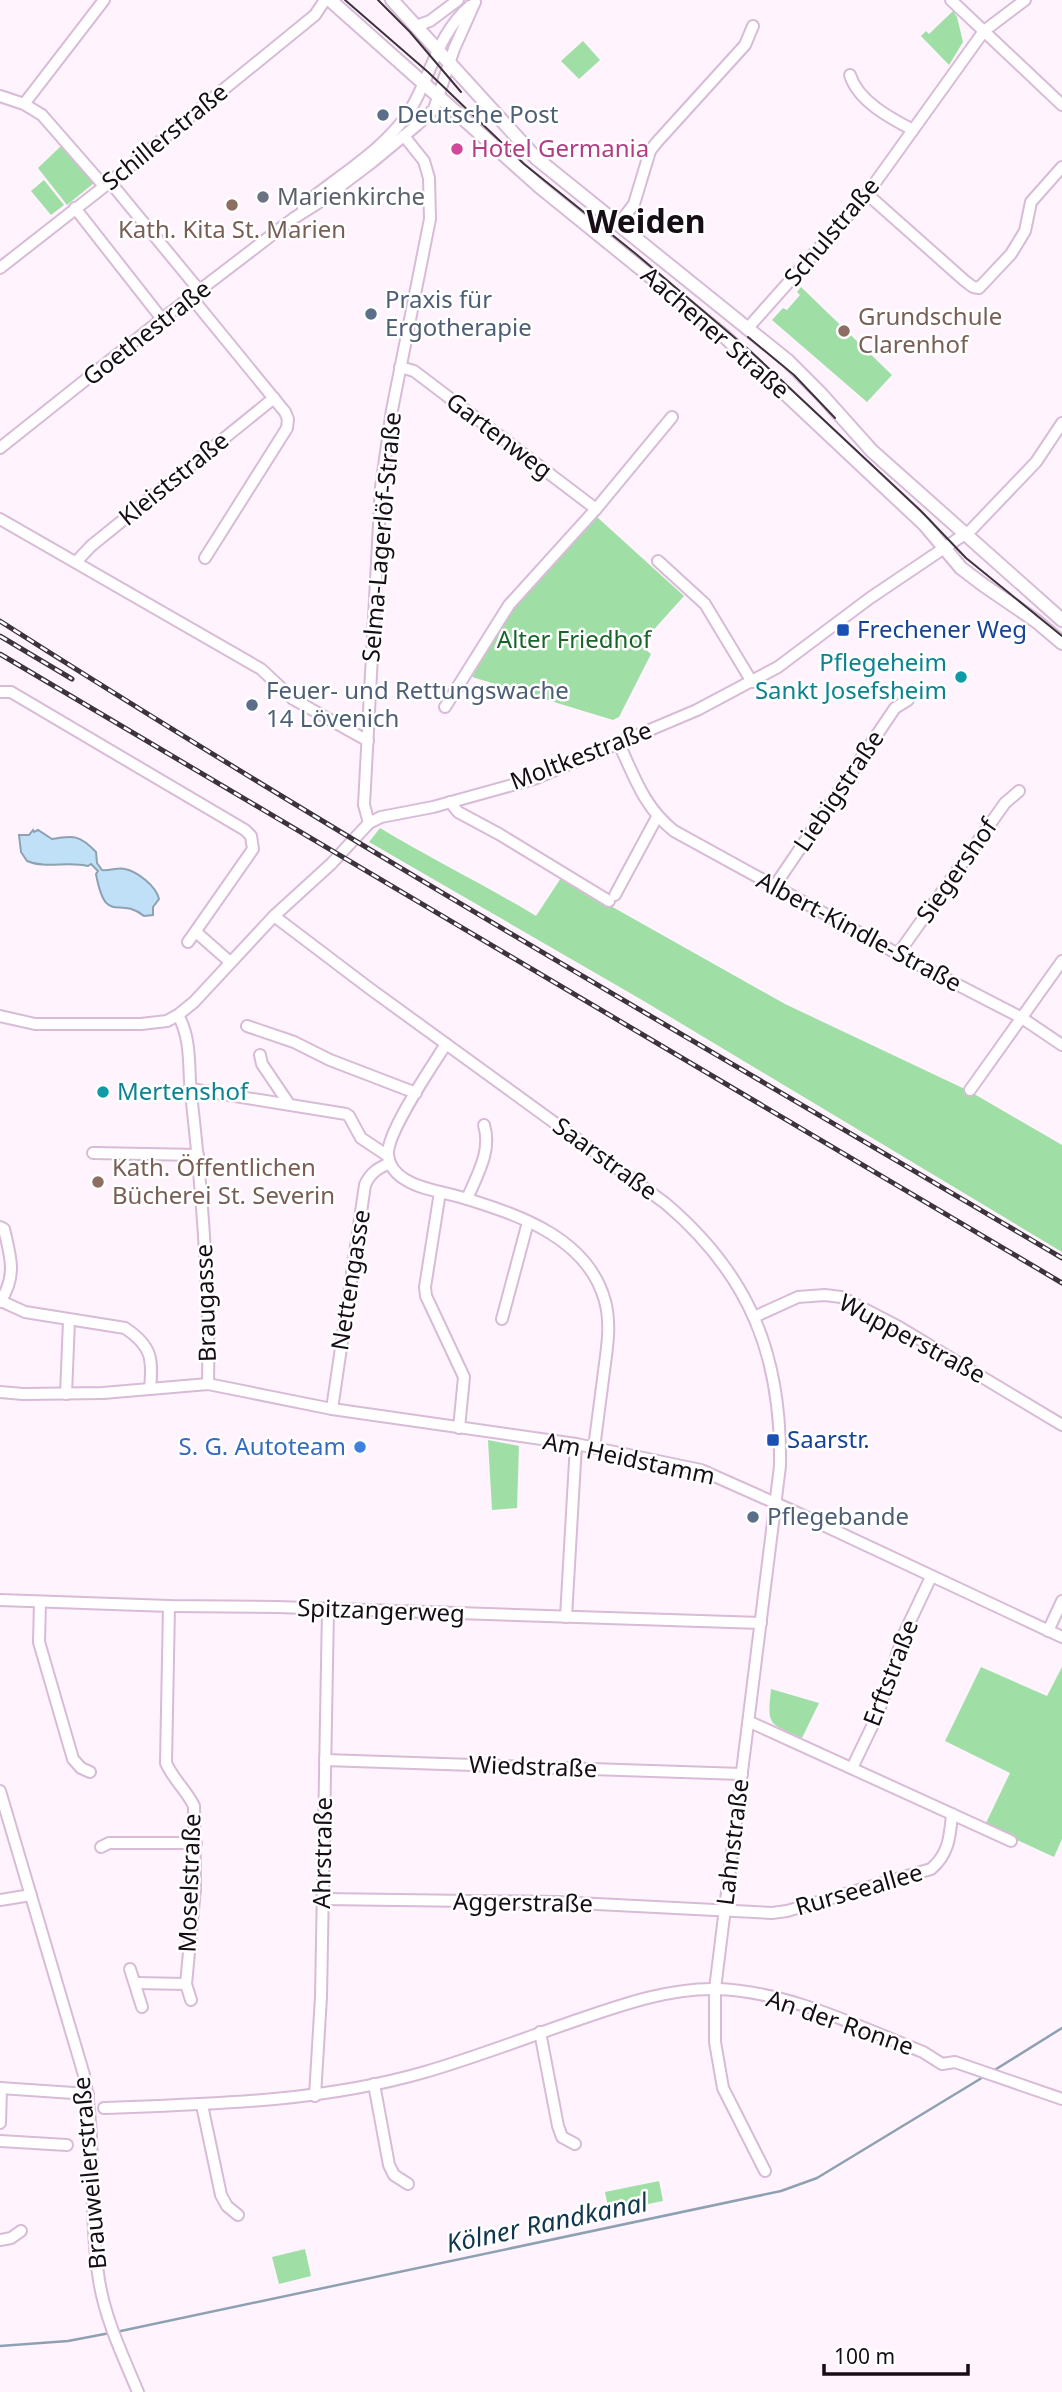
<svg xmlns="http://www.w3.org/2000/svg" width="1062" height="2392" viewBox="0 0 1062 2392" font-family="'Noto Sans',sans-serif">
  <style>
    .green { fill: #9fdfa6 }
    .water { fill: #bfe0f6; stroke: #8da1b3; stroke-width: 2 }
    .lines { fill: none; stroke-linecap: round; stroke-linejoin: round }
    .stream { stroke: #8da1b3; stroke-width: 2.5 }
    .minor-casing { stroke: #d8bbd6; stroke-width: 14 }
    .major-casing { stroke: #d8bbd6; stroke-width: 16 }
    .minor { stroke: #fff; stroke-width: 10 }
    .major { stroke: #fff; stroke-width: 12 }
    .tram { stroke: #3d333d; stroke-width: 2 }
    .rail-casing { stroke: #3d333d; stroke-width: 5 }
    .rail { stroke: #fff; stroke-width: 2.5; stroke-dasharray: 8; stroke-linecap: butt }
    .service-dot { fill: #5c6f8a; stroke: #fff; stroke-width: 2.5 }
    .hotel-dot { fill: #d1479c; stroke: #fff; stroke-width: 2.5 }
    .worship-dot { fill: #6b7280; stroke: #fff; stroke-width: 2.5 }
    .education-dot { fill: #8d6e63; stroke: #fff; stroke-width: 2.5 }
    .transit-dot { fill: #1a4fb4; stroke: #fff; stroke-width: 2.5 }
    .culture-dot { fill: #0f9aa8; stroke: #fff; stroke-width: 2.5 }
    .shop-dot { fill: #3f7fe0; stroke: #fff; stroke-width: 2.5 }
    .labels { text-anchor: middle; stroke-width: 5; stroke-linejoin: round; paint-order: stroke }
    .service-label { font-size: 24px; fill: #4e5e75; stroke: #fff; text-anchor: start }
    .street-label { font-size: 24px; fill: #170d17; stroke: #fff }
    .hotel-label { font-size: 24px; fill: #b23c85; stroke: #fff; text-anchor: start }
    .worship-label { font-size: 24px; fill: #5b616d; stroke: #fff; text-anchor: start }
    .education-label { font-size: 24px; fill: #785e54; stroke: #fff; text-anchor: start }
    .transit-label { font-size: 24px; fill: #164399; stroke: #fff; text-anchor: start }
    .park-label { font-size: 24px; fill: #18642a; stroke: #fff }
    .culture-label { font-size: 24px; fill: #0d838f; stroke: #fff; text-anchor: end }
    .shop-label { font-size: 24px; fill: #366cbe; stroke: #fff; text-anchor: end }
    .water-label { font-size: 26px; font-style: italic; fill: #10374d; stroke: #fff }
    .district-label { font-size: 32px; font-weight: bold; fill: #170d17; stroke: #fff }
  </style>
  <rect width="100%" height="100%" fill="#fff3fe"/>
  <g class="green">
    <path d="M 953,11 L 957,17 L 963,42 L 949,65 L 921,36 L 926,31 L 929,34 Z"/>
    <path d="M 583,41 L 600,60 L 579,79 L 561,61 Z"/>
    <path d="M 61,146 L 94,183 L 67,205 L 38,168 Z"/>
    <path d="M 44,180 L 64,205 L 51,215 L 31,191 Z"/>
    <path d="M 801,287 L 892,375 L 867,402 L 772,320 L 783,308 L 787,310 L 800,295 L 797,292 Z"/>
    <path d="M 597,517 L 684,596 L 640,645 L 651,654 L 619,717 L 613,720 L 472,677 L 511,611 Z"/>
    <path d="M 380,828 C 431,859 485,885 536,916 L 561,878 L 785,1004 L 969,1091 L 1062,1145 L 1062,1252 L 642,1000 L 369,842 Z"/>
    <path d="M 488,1440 L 519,1446 L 517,1508 L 492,1510 Z"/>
    <path d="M 981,1667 L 1047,1696 L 1062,1667 L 1062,1839 L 1054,1857 L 985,1825 L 1010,1773 L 945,1741 Z"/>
    <path d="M 771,1689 L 819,1703 L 802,1738 C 769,1723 767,1727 771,1689 Z"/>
    <path d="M 659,2181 L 663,2201 L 609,2212 L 605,2192 Z"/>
    <path d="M 305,2249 L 311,2276 L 279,2284 L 272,2257 Z"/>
  </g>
  <path class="water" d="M 33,830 L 34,832 L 38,830 L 52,839 C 73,835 80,835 96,852 L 97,863 L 102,870 C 110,871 118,867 125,869 C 138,872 156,886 159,899 L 153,907 L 153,915 L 144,916 C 118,895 106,927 96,874 L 98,871 L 91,864 L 88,866 C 68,861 45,869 27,861 L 21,852 L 19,835 L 29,835 Z"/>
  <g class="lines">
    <g class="stream">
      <path d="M 993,2071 L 1062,2028"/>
      <path d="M 116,2332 L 781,2191 L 817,2178 L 985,2076"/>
      <path d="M 0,2346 L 68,2341 L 110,2333"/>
    </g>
    <g class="minor-casing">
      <g id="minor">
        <path d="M 951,0 L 1062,105"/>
        <path d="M 416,26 L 430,21 L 458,0"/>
        <path d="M 850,75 C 858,101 890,118 913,130"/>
        <path d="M 0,96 L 24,104 L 42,115 L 104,186"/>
        <path d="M 24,104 L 104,0"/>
        <path d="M 110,182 L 199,290"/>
        <path d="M 867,194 L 965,281 L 973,287 L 979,288 L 1011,254 L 1025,231 L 1031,202 L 1062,167"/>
        <path d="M 75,208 L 162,319"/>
        <path d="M 303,208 L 312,198 C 345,172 386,147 409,112 C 431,77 437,34 470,6"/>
        <path d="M 618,225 L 634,204 L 650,151 L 657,142 L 745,45 L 753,26"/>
        <path d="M 0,268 L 110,182 L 315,15 L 325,0"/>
        <path d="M 191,297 L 285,412 L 288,419 L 287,428 L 205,558"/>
        <path d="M 747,329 L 867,194 L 984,31 L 1025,0"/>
        <path d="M 400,367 L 414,371 L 596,509 L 509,605 L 445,707"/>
        <path d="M 0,448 L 162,319 L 294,218 L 318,203 L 371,163 L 417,125 L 434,109 L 454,49 L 475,2"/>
        <path d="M 596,509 L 672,417"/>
        <path d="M 0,519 L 261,669 L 293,699 L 368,741"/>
        <path d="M 658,561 L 705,604 L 752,682"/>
        <path d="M 76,562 L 91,546 L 274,398"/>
        <path d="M 0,692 L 11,692 L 245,830 L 251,836 L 253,849 L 188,942"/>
        <path d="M 619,744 C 635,778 644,807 674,831 L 898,954 L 1022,1018 L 1062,1045"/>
        <path d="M 450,802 L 458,812 L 499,834 L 609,901"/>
        <path d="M 369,823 L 364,805 L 381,487 L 392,410 L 430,219 L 429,178 L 424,161 L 404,136"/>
        <path d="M 774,887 L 895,708 L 908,700"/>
        <path d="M 615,895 L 657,817"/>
        <path d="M 274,916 L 369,988 L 665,1203 C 750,1275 782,1356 780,1466 L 715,1989 L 715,2042 L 723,2088 L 765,2171"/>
        <path d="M 196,932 L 230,962"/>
        <path d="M 898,954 L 1005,803 L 1019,791"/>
        <path d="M 178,1015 C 192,1040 188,1067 191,1094 C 202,1190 210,1287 208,1384"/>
        <path d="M 0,1016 L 35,1024 L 141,1024 L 167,1021 L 178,1015 L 194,1002 L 274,916 L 331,864 L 369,823 L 381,817 L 433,807 L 534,779 L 697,710 L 778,667 L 870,598 L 971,530 L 1036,462 L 1062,423"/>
        <path d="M 247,1026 L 294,1042 L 330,1060 L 416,1093"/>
        <path d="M 446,1044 C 433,1065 386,1133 388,1155 C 389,1166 397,1175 406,1180 C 424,1191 447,1192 467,1199 C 522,1216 588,1239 605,1301 C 612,1327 606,1353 603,1379 C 600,1402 597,1425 594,1448"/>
        <path d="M 260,1055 L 262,1064 L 289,1104"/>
        <path d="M 191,1089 L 346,1114 L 349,1116 L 361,1138 L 388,1156"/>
        <path d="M 970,1090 L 1062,961"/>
        <path d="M 93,1153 L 198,1155"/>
        <path d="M 440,1192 L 425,1287 L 426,1296 L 464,1377 L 459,1428"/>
        <path d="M 467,1199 C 477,1175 492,1151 484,1125"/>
        <path d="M 0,1227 L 4,1229 C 11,1258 17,1276 0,1302"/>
        <path d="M 1,1301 L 25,1312 L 125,1328 C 152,1346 153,1359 150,1389"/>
        <path d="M 754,1317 L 798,1297 L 825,1295 L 841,1297 L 899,1327 L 1062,1425"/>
        <path d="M 502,1319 L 528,1222"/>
        <path d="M 0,1392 L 23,1394 L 103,1393 L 208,1384 L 332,1409 L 576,1444 L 701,1470 L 791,1510 L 1062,1637"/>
        <path d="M 66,1394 L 69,1321"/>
        <path d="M 332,1409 L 365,1185 C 370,1173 378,1168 390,1163"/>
        <path d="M 0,1600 L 169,1606 L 277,1607 L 761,1623"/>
        <path d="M 40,1602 L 39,1642 L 73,1759 L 81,1768 L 90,1772"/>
        <path d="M 169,1606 L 166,1763 C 173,1779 186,1790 194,1806 L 195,1889 L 186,1984 L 191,2000"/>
        <path d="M 566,1617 L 576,1444"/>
        <path d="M 1048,1631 L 1062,1601"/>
        <path d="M 750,1722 L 1011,1841"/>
        <path d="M 325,1760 L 742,1774"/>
        <path d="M 852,1768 L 878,1714 L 903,1636 L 931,1577"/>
        <path d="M 0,1791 L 84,2075 C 97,2142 88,2212 99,2280 C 105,2319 123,2356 138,2392"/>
        <path d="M 101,1847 L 109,1843 L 196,1843"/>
        <path d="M 322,1899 L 557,1902 L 772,1913 L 787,1911 L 931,1869 C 949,1854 950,1836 952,1814"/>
        <path d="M 0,1900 L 31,1895"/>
        <path d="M 130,1969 L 142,2007"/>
        <path d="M 136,1983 L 186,1984"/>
        <path d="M 540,2032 L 558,2126 L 562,2137 L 575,2144"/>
        <path d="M 374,2084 L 389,2165 L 394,2175 L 408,2184"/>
        <path d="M 0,2088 L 88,2094"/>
        <path d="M 315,2096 L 321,1997 L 328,1609"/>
        <path d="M 202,2105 L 221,2195 L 227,2206 L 238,2215"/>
        <path d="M 104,2108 C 213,2104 321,2102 425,2072 C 480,2056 533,2035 586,2017 C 627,2003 672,1988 716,1989 C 788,1991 857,2026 923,2052 L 942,2064 L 955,2062 L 1062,2099"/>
        <path d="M 0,2123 L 1,2088"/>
        <path d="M 0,2141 L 67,2145"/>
        <path d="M 0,2240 L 11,2238 L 21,2231"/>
      </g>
    </g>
    <g class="major-casing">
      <g id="major">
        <path d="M 330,0 L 540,187 L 725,337 L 925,525 L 961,568 L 982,584 L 1036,621 L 1062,643"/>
        <path d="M 392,0 L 536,158 L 788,361 L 821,394 L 872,451 L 1062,620"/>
      </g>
    </g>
    <use href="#minor" class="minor"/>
    <use href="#major" class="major"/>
    <g class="tram">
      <path d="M 345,0 L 428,72 L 524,164 L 636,254 L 748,349 L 921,511 L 966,558 L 1062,636"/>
      <path d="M 378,0 L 410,32 L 461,92"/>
      <path d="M 748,337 L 794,375 L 835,418"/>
    </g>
    <g class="rail-casing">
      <g id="rail">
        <path d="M 0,621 C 348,843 707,1048 1062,1258"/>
        <path d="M 0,636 L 72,679"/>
        <path d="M 0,654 L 1062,1283"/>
      </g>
    </g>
    <use href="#rail" class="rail"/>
  </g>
  <g class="service-dot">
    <circle cx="383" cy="115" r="7"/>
    <circle cx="371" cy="314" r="7"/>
    <circle cx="252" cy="705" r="7"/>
    <circle cx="753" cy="1517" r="7"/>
  </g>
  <circle class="hotel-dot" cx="457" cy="149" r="7"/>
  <circle class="worship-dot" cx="263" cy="197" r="7"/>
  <g class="education-dot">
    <circle cx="232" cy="205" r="7"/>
    <circle cx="844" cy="331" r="7"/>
    <circle cx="98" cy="1182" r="7"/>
  </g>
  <g class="transit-dot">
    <rect x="836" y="623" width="14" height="14" rx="3.5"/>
    <rect x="766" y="1433" width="14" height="14" rx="3.5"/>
  </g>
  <g class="culture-dot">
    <circle cx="961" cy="677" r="7"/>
    <circle cx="103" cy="1092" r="7"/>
  </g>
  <circle class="shop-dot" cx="360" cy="1447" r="7"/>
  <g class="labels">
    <g class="service-label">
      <text x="397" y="123">Deutsche Post</text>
      <text x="385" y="308">Praxis für<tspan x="385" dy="28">Ergotherapie</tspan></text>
      <text x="266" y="699">Feuer- und Rettungswache<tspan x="266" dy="28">14 Lövenich</tspan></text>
      <text x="767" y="1525">Pflegebande</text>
    </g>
    <g class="street-label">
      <text transform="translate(165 137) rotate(-39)" y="8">Schillerstraße</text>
      <text transform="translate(832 232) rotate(-50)" y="8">Schulstraße</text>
      <text transform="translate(147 333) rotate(-38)" y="8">Goethestraße</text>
      <text transform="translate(715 333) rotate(41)" y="8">Aachener Straße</text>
      <text transform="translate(499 436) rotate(37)" y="8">Gartenweg</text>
      <text transform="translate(174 479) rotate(-39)" y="8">Kleiststraße</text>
      <text transform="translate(382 537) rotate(-85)" y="8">Selma-Lagerlöf-Straße</text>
      <text transform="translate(581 756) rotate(-21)" y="8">Moltkestraße</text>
      <text transform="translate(839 791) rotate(-56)" y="8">Liebigstraße</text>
      <text transform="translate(957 871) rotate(-55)" y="8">Siegershof</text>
      <text transform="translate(859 932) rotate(28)" y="8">Albert-Kindle-Straße</text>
      <text transform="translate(605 1159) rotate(36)" y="8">Saarstraße</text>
      <text transform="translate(351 1280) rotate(-81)" y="8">Nettengasse</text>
      <text transform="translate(206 1303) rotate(-92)" y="8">Braugasse</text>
      <text transform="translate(912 1339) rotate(28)" y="8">Wupperstraße</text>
      <text transform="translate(629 1459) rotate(12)" y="8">Am Heidstamm</text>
      <text transform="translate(381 1611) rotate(2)" y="8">Spitzangerweg</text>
      <text transform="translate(891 1673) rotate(-69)" y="8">Erftstraße</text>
      <text transform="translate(533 1767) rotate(2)" y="8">Wiedstraße</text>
      <text transform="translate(733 1842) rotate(-83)" y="8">Lahnstraße</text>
      <text transform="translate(323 1853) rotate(-89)" y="8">Ahrstraße</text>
      <text transform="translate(190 1883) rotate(-88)" y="8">Moselstraße</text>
      <text transform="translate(859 1890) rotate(-16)" y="8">Rurseeallee</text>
      <text transform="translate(523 1903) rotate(1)" y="8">Aggerstraße</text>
      <text transform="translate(840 2023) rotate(19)" y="8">An der Ronne</text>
      <text transform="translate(90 2173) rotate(-95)" y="8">Brauweilerstraße</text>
    </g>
    <g class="hotel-label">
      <text x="471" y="157">Hotel Germania</text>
    </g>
    <g class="worship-label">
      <text x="277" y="205">Marienkirche</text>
    </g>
    <g class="education-label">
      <text x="232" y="238" text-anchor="middle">Kath. Kita St. Marien</text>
      <text x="858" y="325">Grundschule<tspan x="858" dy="28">Clarenhof</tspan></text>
      <text x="112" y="1176">Kath. Öffentlichen<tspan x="112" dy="28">Bücherei St. Severin</tspan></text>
    </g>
    <g class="transit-label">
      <text x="857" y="638">Frechener Weg</text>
      <text x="787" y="1448">Saarstr.</text>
    </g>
    <g class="park-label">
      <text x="574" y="648">Alter Friedhof</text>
    </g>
    <g class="culture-label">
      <text x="947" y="671">Pflegeheim<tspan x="947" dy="28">Sankt Josefsheim</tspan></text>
      <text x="117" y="1100" text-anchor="start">Mertenshof</text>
    </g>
    <g class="shop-label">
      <text x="346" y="1455">S. G. Autoteam</text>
    </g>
    <g class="water-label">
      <text transform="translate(547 2223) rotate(-12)" y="9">Kölner Randkanal</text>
    </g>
    <g class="district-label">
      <text x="646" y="233">Weiden</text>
    </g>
  </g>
  <path d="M824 2364v10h144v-10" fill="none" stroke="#170d17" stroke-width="3.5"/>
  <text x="834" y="2364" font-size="21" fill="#170d17" stroke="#ffffff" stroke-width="5" paint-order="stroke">100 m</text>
</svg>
